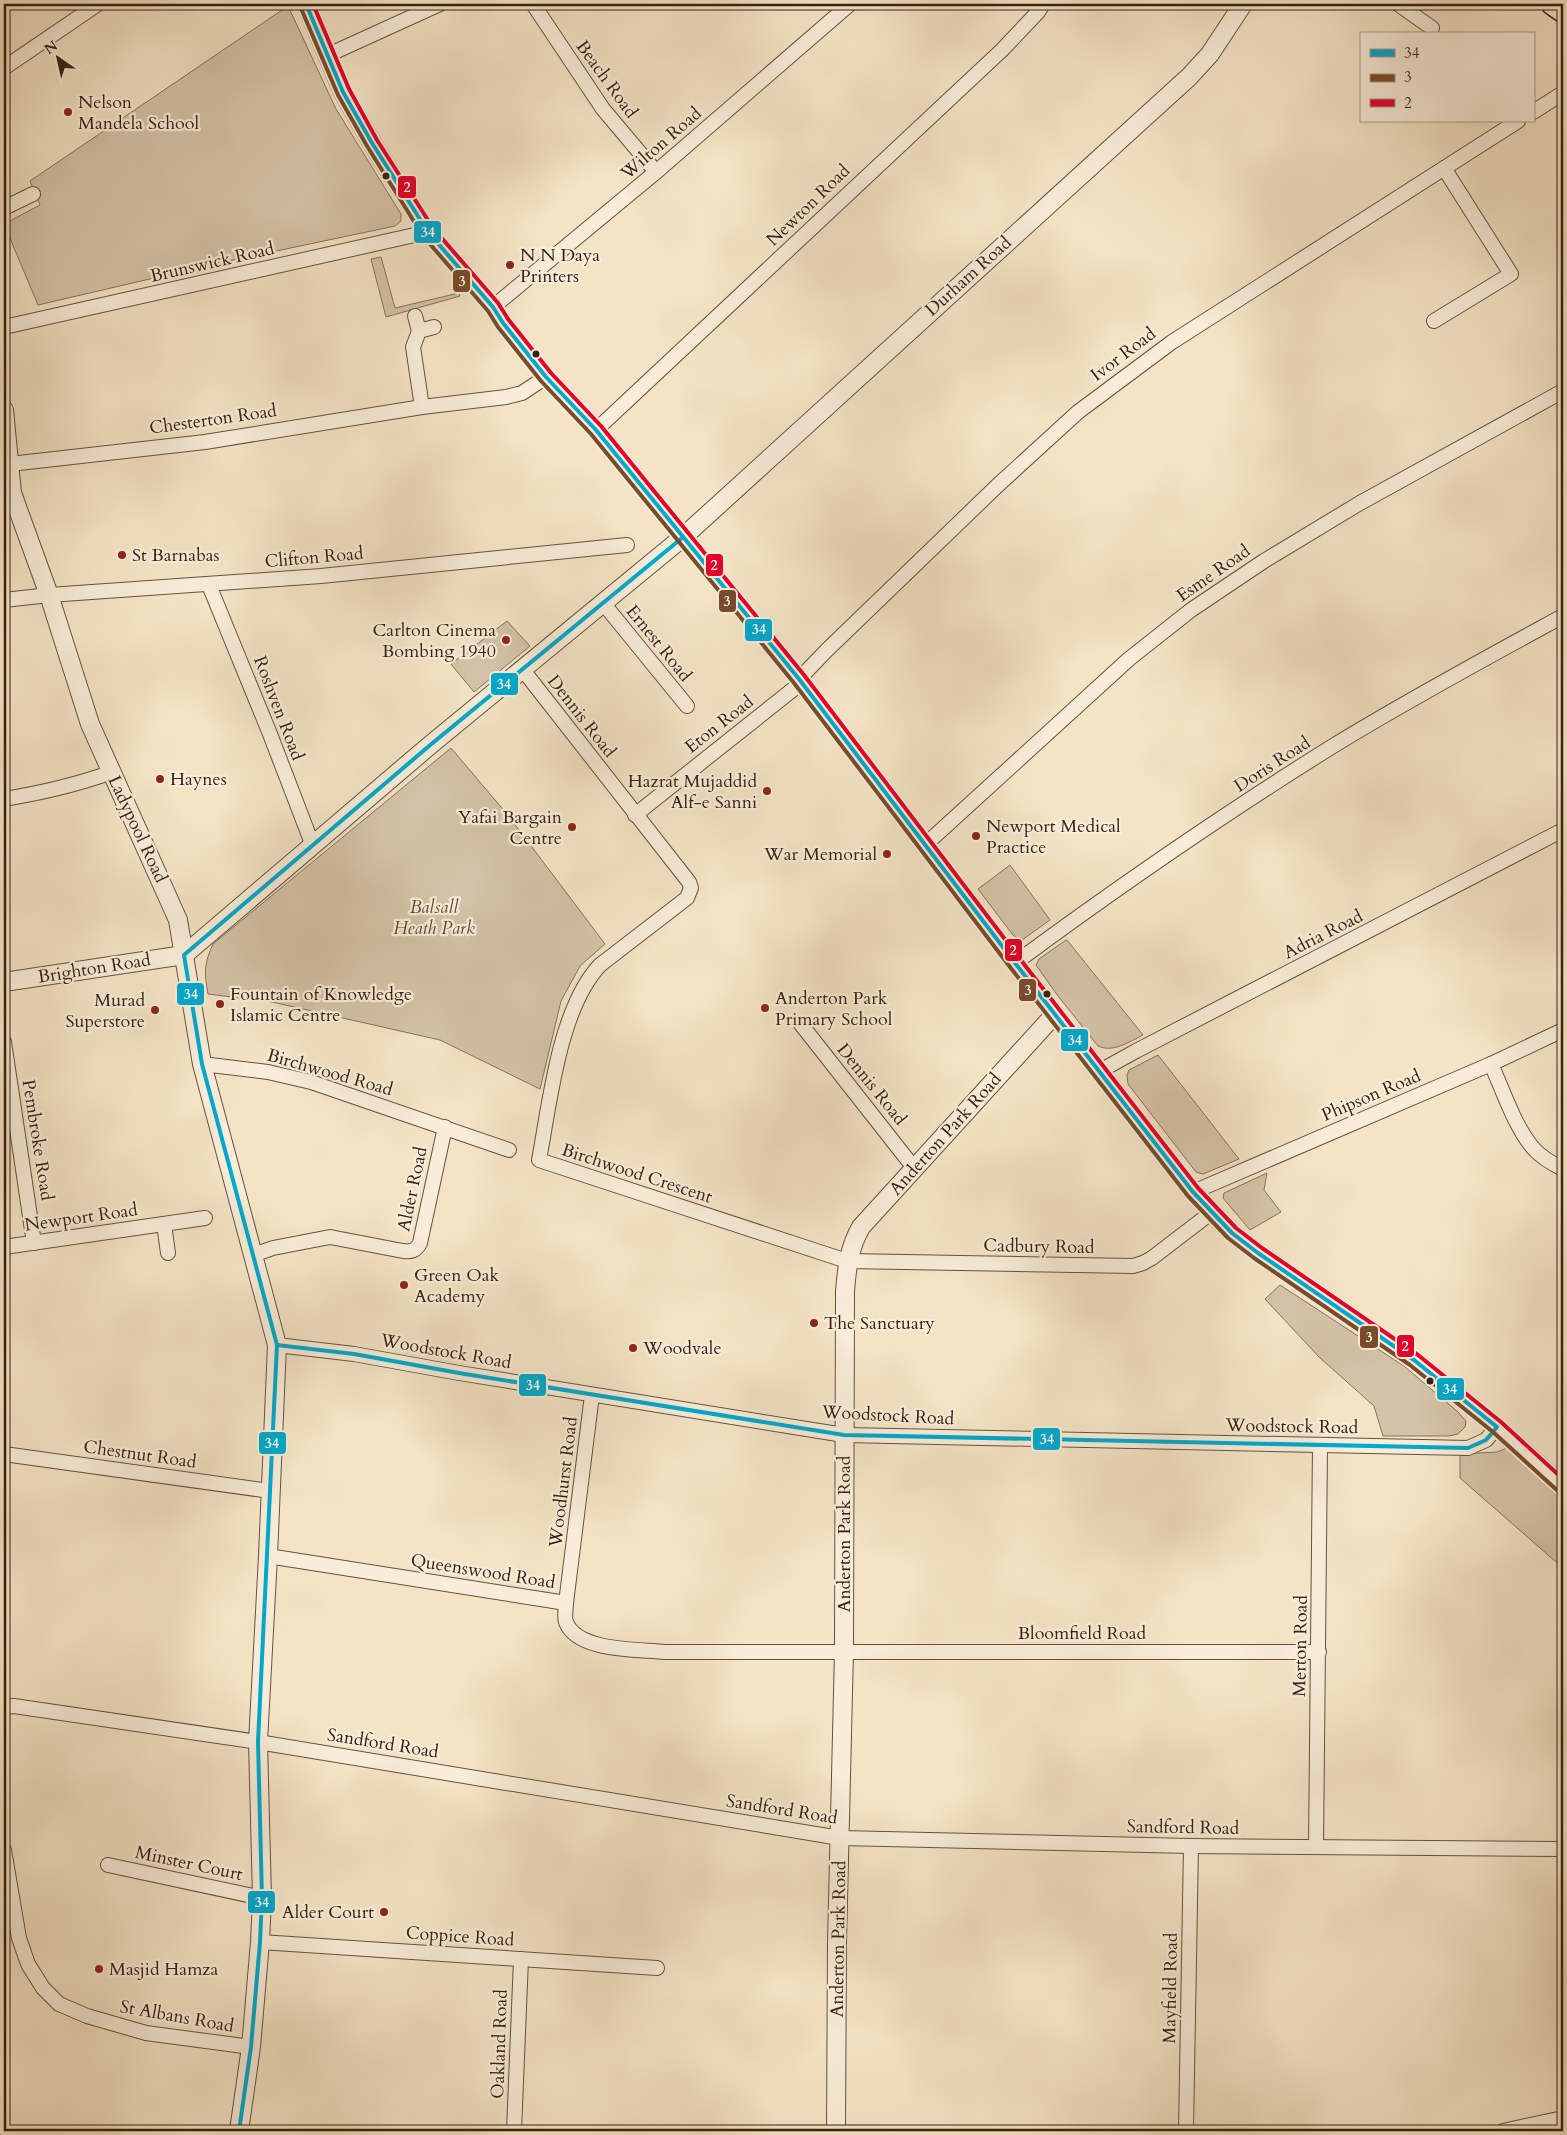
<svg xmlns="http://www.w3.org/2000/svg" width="1567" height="2135" viewBox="0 0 1567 2135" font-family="Cardo,serif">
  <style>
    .green { fill: #d4c3a7; stroke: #86725c }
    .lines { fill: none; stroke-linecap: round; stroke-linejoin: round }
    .minor-casing { stroke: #66513f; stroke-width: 16 }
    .tertiary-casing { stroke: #66513f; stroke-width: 20 }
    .trunk-casing { stroke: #372012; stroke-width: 25 }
    .minor { stroke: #f8edd9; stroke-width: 14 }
    .tertiary { stroke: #f8edd9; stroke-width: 18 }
    .trunk { stroke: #f4e4c5; stroke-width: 22 }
    .bus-1-casing { stroke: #f8edd9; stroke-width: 8 }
    .bus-2-casing { stroke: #f8edd9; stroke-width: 8 }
    .bus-3-casing { stroke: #f8edd9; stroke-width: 8 }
    .bus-1 { stroke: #00a9ce; stroke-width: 4 }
    .bus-2 { stroke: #7a4b2a; stroke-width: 4 }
    .bus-3 { stroke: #e4002b; stroke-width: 4 }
    .poi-dot { fill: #8f2418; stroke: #f8edd9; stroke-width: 2 }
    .bus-dot { fill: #372012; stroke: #f8edd9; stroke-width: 2 }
    .labels { text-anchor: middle; stroke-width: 4.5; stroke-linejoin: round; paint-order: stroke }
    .street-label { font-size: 18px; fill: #372012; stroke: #f8edd9 }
    .poi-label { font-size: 18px; fill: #372012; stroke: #f8edd9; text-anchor: start }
    .park-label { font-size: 18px; font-style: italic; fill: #5e4937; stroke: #f8edd9 }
    .line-badge { stroke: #f8edd9; stroke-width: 2 }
    .badge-label { font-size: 14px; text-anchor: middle; font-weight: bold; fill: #fff }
  </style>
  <rect width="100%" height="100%" fill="#f4e4c5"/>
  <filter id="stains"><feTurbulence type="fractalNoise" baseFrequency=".004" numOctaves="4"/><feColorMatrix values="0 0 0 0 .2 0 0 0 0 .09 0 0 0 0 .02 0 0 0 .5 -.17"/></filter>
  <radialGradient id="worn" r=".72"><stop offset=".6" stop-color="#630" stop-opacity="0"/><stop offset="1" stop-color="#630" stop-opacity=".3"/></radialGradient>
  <g class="green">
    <path d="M 288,6 L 336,109 L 401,214 L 401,221 L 395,226 L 210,265 L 38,305 L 4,224 L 40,205 L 30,181 Z"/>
    <path d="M 381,257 L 395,308 L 459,293 L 460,296 L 386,317 L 371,259 Z"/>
    <path d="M 507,621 L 530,646 L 474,692 L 451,664 Z"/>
    <path d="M 451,748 L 507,814 L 605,944 L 580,966 L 561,1001 L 540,1089 L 440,1040 L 272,1002 L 208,994 C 204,972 204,964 213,944 Z"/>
    <path d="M 1010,865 L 1050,920 L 1022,940 L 1019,940 L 1013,935 L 978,889 Z"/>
    <path d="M 1066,940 L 1067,940 L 1143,1035 C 1129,1042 1113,1053 1098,1046 L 1058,996 L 1036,965 L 1039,959 Z"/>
    <path d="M 1158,1055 L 1239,1159 L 1203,1174 L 1196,1172 L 1128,1084 L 1127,1075 L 1129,1070 Z"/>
    <path d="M 1267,1173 L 1264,1190 L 1281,1212 L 1250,1230 L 1223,1198 L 1224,1193 Z"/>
    <path d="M 1280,1285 L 1404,1366 L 1458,1412 L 1466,1421 L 1465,1427 L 1458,1434 L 1449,1436 L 1383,1436 L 1374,1406 L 1319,1357 L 1265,1299 Z"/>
    <path d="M 1507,1448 L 1563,1501 L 1563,1568 L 1460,1478 L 1460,1454 L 1497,1452 Z"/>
  </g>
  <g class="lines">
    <g class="minor-casing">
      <g id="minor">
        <path d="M 533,4 L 603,109 L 656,172"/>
        <path d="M 1398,4 L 1432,28"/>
        <path d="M 328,55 L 440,4"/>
        <path d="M 4,68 L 98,4"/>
        <path d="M 1533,112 L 1563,93"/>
        <path d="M 4,208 L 33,194"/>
        <path d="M 493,307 L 656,172 L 850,4"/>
        <path d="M 415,316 L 419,331"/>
        <path d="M 1434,321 L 1511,274 L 1444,168"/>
        <path d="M 4,327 L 428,232"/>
        <path d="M 422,407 L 413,347 L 419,331 L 434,327"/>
        <path d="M 596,430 L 1002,50 L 1038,12 L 1043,4"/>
        <path d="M 10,464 L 205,442 L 422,407 L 506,397 L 522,393 L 546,377"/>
        <path d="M 209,585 L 270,734 L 313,846"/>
        <path d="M 4,600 L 49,595 L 321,576 L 627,545"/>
        <path d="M 603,603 L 687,706"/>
        <path d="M 523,670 L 689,882 L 691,888 L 687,898 L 600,965 C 559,1009 550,1102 539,1160 L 847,1261 L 1133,1266 L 1143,1263 L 1152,1258 L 1212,1212"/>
        <path d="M 4,799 C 41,793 76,785 112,772"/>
        <path d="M 635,815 L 796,687 L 799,679 L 827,650 L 997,486 L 1078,412 L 1172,342 L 1518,121"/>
        <path d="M 926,844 L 1129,659 L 1191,610 L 1264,561 L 1360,503 L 1563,391"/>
        <path d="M 1015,963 C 1118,887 1224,814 1333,746 C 1408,700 1486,658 1563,616"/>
        <path d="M 800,1023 L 914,1168"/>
        <path d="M 4,1042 L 34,1243"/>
        <path d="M 202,1064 L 268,1072 L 311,1082 L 509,1150"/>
        <path d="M 1491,1064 C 1503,1090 1515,1128 1534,1149 C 1542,1158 1553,1164 1563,1169"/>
        <path d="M 1100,1071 L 1136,1051 L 1563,830"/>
        <path d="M 1193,1192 L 1491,1064 L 1563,1030"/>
        <path d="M 164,1224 L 168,1253"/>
        <path d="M 4,1247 L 205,1218"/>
        <path d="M 253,1255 L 273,1248 L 330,1237 L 403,1251 C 411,1252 416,1251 420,1243 L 445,1127"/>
        <path d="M 277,1345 L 354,1354 L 459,1373 L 844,1435 L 1468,1448 L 1486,1440 L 1497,1427"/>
        <path d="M 4,1454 L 270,1491"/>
        <path d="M 268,1556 L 566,1603 C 566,1609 564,1616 566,1622 C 577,1652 639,1649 665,1652 L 1319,1652"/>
        <path d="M 566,1603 L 592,1395"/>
        <path d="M 4,1707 L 14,1706 L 258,1742 L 840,1838 L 1191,1846 L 1563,1849"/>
        <path d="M 1316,1847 L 1320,1446"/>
        <path d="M 4,1850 L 19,1938 L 28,1964 L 43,1988 L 59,2004 L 87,2016 L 146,2033 L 251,2047"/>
        <path d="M 108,1865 L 262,1898"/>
        <path d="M 260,1942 L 657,1968"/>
        <path d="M 514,2131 L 521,1959"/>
        <path d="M 1186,2131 L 1191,1846"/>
        <path d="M 1503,2131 L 1563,2118"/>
      </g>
    </g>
    <g class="tertiary-casing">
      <g id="tertiary">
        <path d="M 306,4 L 343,92 L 372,143 L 428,232 L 493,307 L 503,323 L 546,377 L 596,430 L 799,679 L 1015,963 L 1193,1192 L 1232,1233 L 1258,1253 L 1414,1360 L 1497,1427 L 1563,1487"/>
        <path d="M 4,410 L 12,493 L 49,595 L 90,724 L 178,920 L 202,1064 L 277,1345 L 268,1556 L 258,1742 L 262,1898 L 260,1942 L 251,2047 L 239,2131"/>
        <path d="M 184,955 L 429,746 L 682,538 L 1189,77 L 1210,54 L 1243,4"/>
        <path d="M 4,982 L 184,955"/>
        <path d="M 836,2131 L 837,1943 L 844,1651 L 845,1291 C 847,1267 849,1248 861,1227 L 1055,1014"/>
      </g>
    </g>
    <g class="trunk-casing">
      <path id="trunk" d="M 1553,4 L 1563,11"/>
    </g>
    <use href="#minor" class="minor"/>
    <use href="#tertiary" class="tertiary"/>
    <use href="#trunk" class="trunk"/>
    <g class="bus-1-casing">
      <g id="bus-1">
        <path d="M 277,1345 L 354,1354 L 459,1373 L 844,1435 L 1468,1448 L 1486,1440 L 1497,1427 L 1414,1360 L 1258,1253 L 1232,1233 L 1193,1192 L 1015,963 L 799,679 L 596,430 L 546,377 L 503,323 L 493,307 L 428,232 L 372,143 L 343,92 L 306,4"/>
        <path d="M 239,2131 L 251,2047 L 260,1942 L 262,1898 L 258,1742 L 277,1345 L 202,1064 L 184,955 L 429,746 L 682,538"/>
      </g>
    </g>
    <g class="bus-2-casing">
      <path id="bus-2" d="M 300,6 L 338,95 L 367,146 L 423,236 L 488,311 L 498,327 L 541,381 L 591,434 L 794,683 L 1010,967 L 1188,1196 L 1228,1238 L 1254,1258 L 1410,1365 L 1493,1432 L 1559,1492"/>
    </g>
    <g class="bus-3-casing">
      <path id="bus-3" d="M 313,4 L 349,89 L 377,140 L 433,228 L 498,303 L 508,319 L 551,373 L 601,426 L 804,675 L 1020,959 L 1198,1188 L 1236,1228 L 1262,1248 L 1418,1355 L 1501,1422 L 1563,1479"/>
    </g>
    <use href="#bus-1" class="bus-1"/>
    <use href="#bus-2" class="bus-2"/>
    <use href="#bus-3" class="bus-3"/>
  </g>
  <g class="poi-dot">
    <circle cx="68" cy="112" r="5"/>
    <circle cx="510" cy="265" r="5"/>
    <circle cx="122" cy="555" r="5"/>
    <circle cx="506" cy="640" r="5"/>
    <circle cx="160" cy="779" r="5"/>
    <circle cx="767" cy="791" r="5"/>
    <circle cx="572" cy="827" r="5"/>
    <circle cx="976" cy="836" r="5"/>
    <circle cx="887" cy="854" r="5"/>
    <circle cx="220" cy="1004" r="5"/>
    <circle cx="765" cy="1008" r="5"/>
    <circle cx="155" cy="1010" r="5"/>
    <circle cx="404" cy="1285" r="5"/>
    <circle cx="814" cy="1323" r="5"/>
    <circle cx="633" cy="1348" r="5"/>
    <circle cx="384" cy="1912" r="5"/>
    <circle cx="99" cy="1969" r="5"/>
  </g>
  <g class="bus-dot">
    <circle cx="386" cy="176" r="4.5"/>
    <circle cx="536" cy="354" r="4.5"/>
    <circle cx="1047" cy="994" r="4.5"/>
    <circle cx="1430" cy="1381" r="4.5"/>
  </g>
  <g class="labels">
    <g class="street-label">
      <text transform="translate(607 79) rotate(54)" y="6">Beach Road</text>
      <text transform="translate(661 143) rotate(-41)" y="6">Wilton Road</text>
      <text transform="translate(808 205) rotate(-44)" y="6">Newton Road</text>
      <text transform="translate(212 262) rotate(-13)" y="6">Brunswick Road</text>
      <text transform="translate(968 276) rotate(-42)" y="6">Durham Road</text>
      <text transform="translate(1123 354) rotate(-37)" y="6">Ivor Road</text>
      <text transform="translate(213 419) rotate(-8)" y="6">Chesterton Road</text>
      <text transform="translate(314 557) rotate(-5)" y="6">Clifton Road</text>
      <text transform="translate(1213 573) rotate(-35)" y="6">Esme Road</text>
      <text transform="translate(659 643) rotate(51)" y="6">Ernest Road</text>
      <text transform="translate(279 708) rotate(69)" y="6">Roshven Road</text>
      <text transform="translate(582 716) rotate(52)" y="6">Dennis Road</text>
      <text transform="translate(719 724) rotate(-38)" y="6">Eton Road</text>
      <text transform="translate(1272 764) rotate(-33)" y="6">Doris Road</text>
      <text transform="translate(138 829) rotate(65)" y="6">Ladypool Road</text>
      <text transform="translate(1323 934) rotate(-27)" y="6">Adria Road</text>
      <text transform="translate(94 968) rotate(-9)" y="6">Brighton Road</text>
      <text transform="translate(330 1072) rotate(16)" y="6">Birchwood Road</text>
      <text transform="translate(872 1084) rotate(51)" y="6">Dennis Road</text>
      <text transform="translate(1371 1095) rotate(-23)" y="6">Phipson Road</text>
      <text transform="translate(945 1134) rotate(-48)" y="6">Anderton Park Road</text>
      <text transform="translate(38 1140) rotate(81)" y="6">Pembroke Road</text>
      <text transform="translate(637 1173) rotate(18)" y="6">Birchwood Crescent</text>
      <text transform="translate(412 1189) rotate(-78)" y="6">Alder Road</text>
      <text transform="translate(81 1217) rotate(-8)" y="6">Newport Road</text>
      <text transform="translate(1039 1246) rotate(1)" y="6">Cadbury Road</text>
      <text transform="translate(446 1351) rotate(10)" y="6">Woodstock Road</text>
      <text transform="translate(888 1415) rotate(3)" y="6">Woodstock Road</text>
      <text transform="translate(1292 1426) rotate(1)" y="6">Woodstock Road</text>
      <text transform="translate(140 1454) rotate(8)" y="6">Chestnut Road</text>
      <text transform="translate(563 1482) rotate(-83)" y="6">Woodhurst Road</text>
      <text transform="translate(844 1534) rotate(-90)" y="6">Anderton Park Road</text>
      <text transform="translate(483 1571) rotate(9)" y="6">Queenswood Road</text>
      <text x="1082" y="1639">Bloomfield Road</text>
      <text transform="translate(1300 1646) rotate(-89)" y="6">Merton Road</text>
      <text transform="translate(383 1743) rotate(9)" y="6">Sandford Road</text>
      <text transform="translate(782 1809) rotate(9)" y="6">Sandford Road</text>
      <text transform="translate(1183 1827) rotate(1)" y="6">Sandford Road</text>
      <text transform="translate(189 1863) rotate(12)" y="6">Minster Court</text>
      <text transform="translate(460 1936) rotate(4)" y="6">Coppice Road</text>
      <text transform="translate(838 1939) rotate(-89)" y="6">Anderton Park Road</text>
      <text transform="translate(1170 1988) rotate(-89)" y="6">Mayfield Road</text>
      <text transform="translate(177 2016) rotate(10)" y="6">St Albans Road</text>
      <text transform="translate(499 2044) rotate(-88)" y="6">Oakland Road</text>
    </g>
    <g class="poi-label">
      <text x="78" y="108">Nelson<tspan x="78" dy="21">Mandela School</tspan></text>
      <text x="520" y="261">N N Daya<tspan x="520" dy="21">Printers</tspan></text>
      <text x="132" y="561">St Barnabas</text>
      <text x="496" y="636" text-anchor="end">Carlton Cinema<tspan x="496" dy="21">Bombing 1940</tspan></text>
      <text x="170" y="785">Haynes</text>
      <text x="757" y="787" text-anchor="end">Hazrat Mujaddid<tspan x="757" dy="21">Alf-e Sanni</tspan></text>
      <text x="562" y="823" text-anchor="end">Yafai Bargain<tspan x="562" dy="21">Centre</tspan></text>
      <text x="986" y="832">Newport Medical<tspan x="986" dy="21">Practice</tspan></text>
      <text x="877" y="860" text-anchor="end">War Memorial</text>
      <text x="230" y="1000">Fountain of Knowledge<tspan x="230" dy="21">Islamic Centre</tspan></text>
      <text x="775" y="1004">Anderton Park<tspan x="775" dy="21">Primary School</tspan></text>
      <text x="145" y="1006" text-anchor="end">Murad<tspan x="145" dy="21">Superstore</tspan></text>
      <text x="414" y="1281">Green Oak<tspan x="414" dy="21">Academy</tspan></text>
      <text x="824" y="1329">The Sanctuary</text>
      <text x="643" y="1354">Woodvale</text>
      <text x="374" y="1918" text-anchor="end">Alder Court</text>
      <text x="109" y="1975">Masjid Hamza</text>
    </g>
    <g class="park-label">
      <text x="434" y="913">Balsall<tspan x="434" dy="21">Heath Park</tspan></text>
    </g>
  </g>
  <g class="line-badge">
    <rect x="397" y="175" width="20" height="24" rx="5" fill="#e4002b"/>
    <rect x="413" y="220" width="29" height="24" rx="5" fill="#00a9ce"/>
    <rect x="452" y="269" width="19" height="24" rx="5" fill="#7a4b2a"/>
    <rect x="705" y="553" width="19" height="24" rx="5" fill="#e4002b"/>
    <rect x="718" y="589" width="19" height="24" rx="5" fill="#7a4b2a"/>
    <rect x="744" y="618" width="29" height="24" rx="5" fill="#00a9ce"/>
    <rect x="490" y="672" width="29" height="24" rx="5" fill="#00a9ce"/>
    <rect x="1004" y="938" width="19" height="24" rx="5" fill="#e4002b"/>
    <rect x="1018" y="978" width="19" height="24" rx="5" fill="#7a4b2a"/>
    <rect x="176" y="982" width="29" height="24" rx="5" fill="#00a9ce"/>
    <rect x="1060" y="1028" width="29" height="24" rx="5" fill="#00a9ce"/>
    <rect x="1359" y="1325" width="20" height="24" rx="5" fill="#7a4b2a"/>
    <rect x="1396" y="1334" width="19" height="24" rx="5" fill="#e4002b"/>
    <rect x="518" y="1373" width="29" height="24" rx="5" fill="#00a9ce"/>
    <rect x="1436" y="1377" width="29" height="24" rx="5" fill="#00a9ce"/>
    <rect x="1032" y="1427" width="29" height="24" rx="5" fill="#00a9ce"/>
    <rect x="258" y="1431" width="29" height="24" rx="5" fill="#00a9ce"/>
    <rect x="247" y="1890" width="29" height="24" rx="5" fill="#00a9ce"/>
  </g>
  <g class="badge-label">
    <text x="407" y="192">2</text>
    <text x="428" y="237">34</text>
    <text x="462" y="286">3</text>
    <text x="714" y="570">2</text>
    <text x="727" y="606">3</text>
    <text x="759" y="634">34</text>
    <text x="504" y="689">34</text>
    <text x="1013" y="955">2</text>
    <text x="1028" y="995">3</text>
    <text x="191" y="999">34</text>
    <text x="1075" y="1045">34</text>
    <text x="1369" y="1342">3</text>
    <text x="1405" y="1351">2</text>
    <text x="533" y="1390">34</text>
    <text x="1450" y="1394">34</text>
    <text x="1047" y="1444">34</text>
    <text x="272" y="1448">34</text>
    <text x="262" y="1907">34</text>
  </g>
  <rect width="1567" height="2135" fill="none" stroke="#f4e4c5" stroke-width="20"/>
  <rect x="5" y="5" width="1557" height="2125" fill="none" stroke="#372012" stroke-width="2.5"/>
  <rect x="10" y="10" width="1547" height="2115" fill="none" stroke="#372012"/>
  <rect x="1360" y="32" width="175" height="90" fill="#f8edd9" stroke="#ab9b89"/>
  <rect x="1370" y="49" width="25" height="8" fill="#00a9ce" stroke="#ab9b89"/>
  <text x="1404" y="58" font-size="15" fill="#372012">34</text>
  <rect x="1370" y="74" width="25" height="8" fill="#7a4b2a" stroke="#ab9b89"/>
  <text x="1404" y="82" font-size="15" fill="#372012">3</text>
  <rect x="1370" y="99" width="25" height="8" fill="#e4002b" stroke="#ab9b89"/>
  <text x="1404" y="108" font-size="15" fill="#372012">2</text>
  <g transform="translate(58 58) rotate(326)" stroke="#f8edd9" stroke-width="4" paint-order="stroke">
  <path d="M0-4L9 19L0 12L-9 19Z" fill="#372012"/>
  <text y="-8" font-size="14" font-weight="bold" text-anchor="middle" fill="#372012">N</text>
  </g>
  <rect width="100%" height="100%" filter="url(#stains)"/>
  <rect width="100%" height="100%" fill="url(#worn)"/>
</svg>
